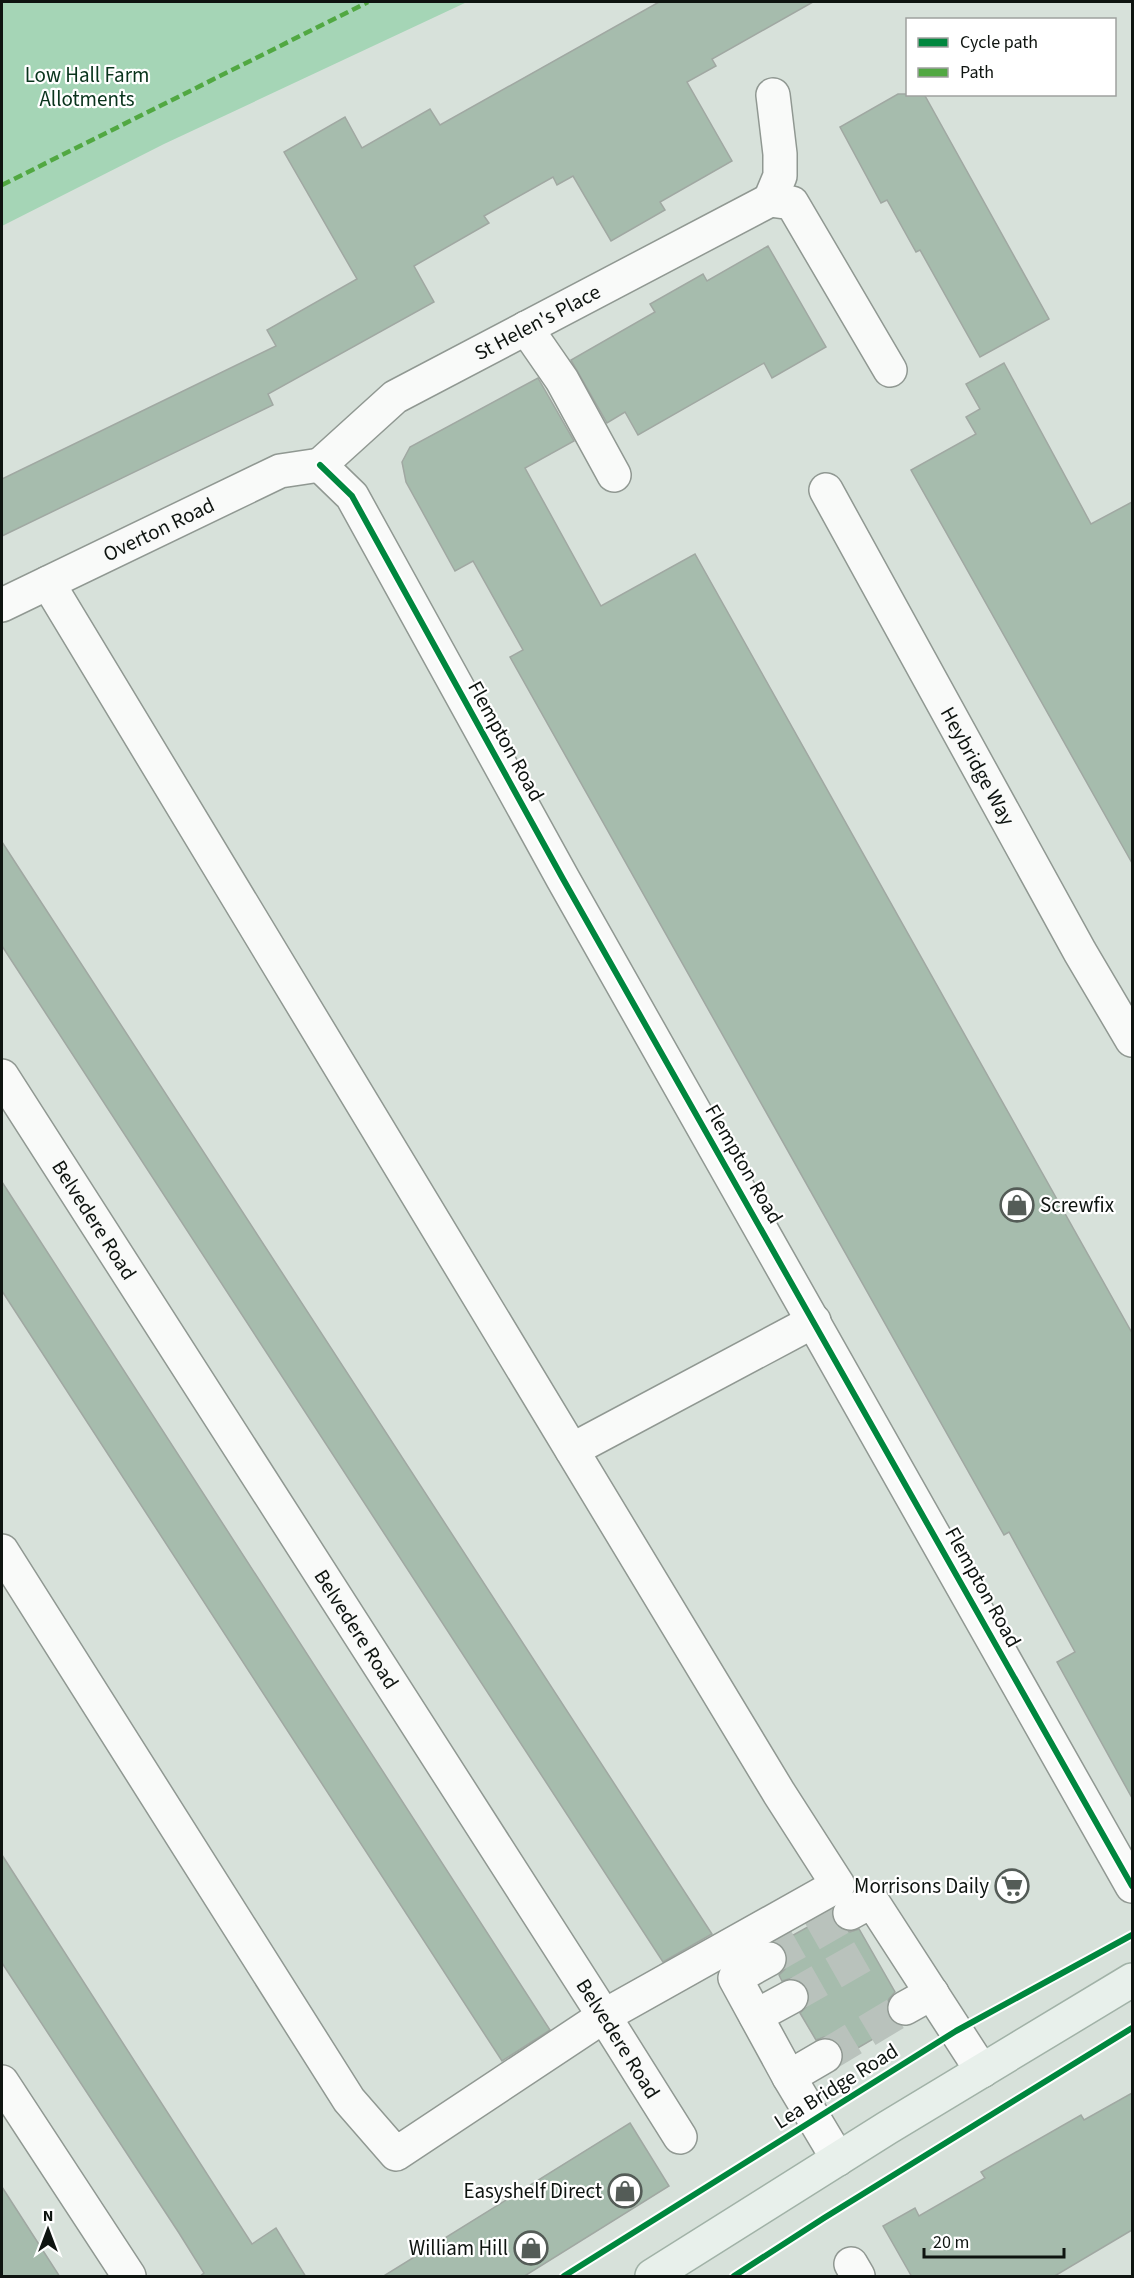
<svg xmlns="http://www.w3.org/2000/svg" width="1134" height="2278" viewBox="0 0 1134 2278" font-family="'Source Sans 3',sans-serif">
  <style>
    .green { fill: #a5d5b6 }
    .building { fill: #a6bcad; stroke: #a0a8a2; stroke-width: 1.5 }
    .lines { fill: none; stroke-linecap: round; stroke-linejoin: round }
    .minor-tunnel { stroke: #b9c2bc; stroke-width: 33; stroke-dasharray: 33 16; stroke-linecap: butt }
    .minor-casing { stroke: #909892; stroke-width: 36 }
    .major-casing { stroke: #a1b2a7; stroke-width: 36 }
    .minor { stroke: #f9faf9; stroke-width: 33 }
    .major { stroke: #e8f0eb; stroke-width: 33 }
    .quiet { stroke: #51a842; stroke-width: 4.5; stroke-dasharray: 9 4.5; stroke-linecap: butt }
    .cycleway-casing { stroke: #fff; stroke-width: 10 }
    .cycleway { stroke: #00873e; stroke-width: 6 }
    .labels { text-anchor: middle; stroke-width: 4.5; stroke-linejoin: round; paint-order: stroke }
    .park-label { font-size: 21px; fill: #09341c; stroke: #fff }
    .street-label { font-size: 21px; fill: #0e1410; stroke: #fff }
    .poi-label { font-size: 21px; fill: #0e1410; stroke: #fff; text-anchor: end }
  </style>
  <rect width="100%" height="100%" fill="#d7e1da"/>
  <path class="green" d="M 2,2 L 467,2 L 164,144 L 2,226 Z"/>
  <g class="building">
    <path d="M 659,2 L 813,2 L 712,59 L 716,66 L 687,82 L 732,161 L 660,202 L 665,210 L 611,241 L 573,176 L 557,185 L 553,177 L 484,216 L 489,223 L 414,266 L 434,302 L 268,394 L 273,405 L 2,536 L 2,479 L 276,346 L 267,330 L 357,279 L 284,152 L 345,117 L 362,148 L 430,109 L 440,125 Z"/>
    <path d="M 898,94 L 924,94 L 1049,319 L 980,357 L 920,250 L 916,252 L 887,200 L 881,203 L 840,127 Z"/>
    <path d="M 768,246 L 826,347 L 772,378 L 764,363 L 638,435 L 625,412 L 607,423 L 571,360 L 655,312 L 650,304 L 703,274 L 707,281 Z"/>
    <path d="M 1004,363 L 1091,524 L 1132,502 L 1132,863 L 911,470 L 976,434 L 966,417 L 980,409 L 966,384 Z"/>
    <path d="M 538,378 L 574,441 L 525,468 L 601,606 L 695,554 L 1132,1333 L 1132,1798 L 1057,1662 L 1075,1652 L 1009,1532 L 1004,1535 L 510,657 L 523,650 L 473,561 L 455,571 L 406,482 L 402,462 L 410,447 Z"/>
    <path d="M 2,842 L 712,1934 L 663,1962 L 2,946 Z"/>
    <path d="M 2,1182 L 550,2030 L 502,2061 L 2,1291 Z"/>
    <path d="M 2,1855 L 252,2244 L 276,2228 L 306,2277 L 199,2277 L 204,2273 L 179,2233 L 2,1963 Z"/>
    <path d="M 831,1914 L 834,1922 L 841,1929 L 850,1932 L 859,1929 L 895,1992 L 889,1999 L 886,2008 L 889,2018 L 897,2025 L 844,2056 L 841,2046 L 834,2040 L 824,2037 L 816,2040 L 800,2013 L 807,2006 L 810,1998 L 807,1988 L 801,1981 L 792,1978 L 782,1981 L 779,1975 L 785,1969 L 788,1960 L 786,1950 L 779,1943 Z"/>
    <path d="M 1132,2093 L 1132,2230 L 1053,2277 L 912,2277 L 883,2226 L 915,2208 L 919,2216 L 985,2178 L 981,2172 L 1081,2115 L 1084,2120 Z"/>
    <path d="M 630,2123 L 669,2186 L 523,2277 L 382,2277 Z"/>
    <path d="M 2,2187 L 60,2277 L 2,2277 Z"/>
  </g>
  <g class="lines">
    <g class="minor-tunnel">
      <path d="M 769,1959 L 850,1913"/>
      <path d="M 791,1997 L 872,1951"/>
      <path d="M 825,2056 L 905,2008"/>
    </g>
    <g class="minor-casing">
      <g id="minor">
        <path d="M 770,200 L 780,176 L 780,154 L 773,95"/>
        <path d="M 526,328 L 562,380 L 614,475"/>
        <path d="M 320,465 L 352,496 L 563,879 L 1132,1886"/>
        <path id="s1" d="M 320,465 L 395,397 L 770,200 L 792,203 L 890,370"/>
        <path id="s2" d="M 826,490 L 1080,952 L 1132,1040"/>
        <path id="s3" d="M 2,605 L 280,471 L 320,465"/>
        <path id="s4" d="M 2,1076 L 604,2016 L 680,2137"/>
        <path d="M 572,1450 L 814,1321"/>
        <path d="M 2,1551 L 349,2100 L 396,2154 L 604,2016 L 838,1885 L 779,1793 L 48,583"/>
        <path d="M 850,1913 L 872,1901 L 982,2071"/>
        <path d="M 769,1959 L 735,1978 L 789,2077 L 838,2159"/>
        <path d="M 905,2008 L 932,1993"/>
        <path d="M 756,2016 L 791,1997"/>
        <path d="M 789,2077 L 825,2056"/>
        <path d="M 2,2082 L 129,2276"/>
        <path d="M 851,2264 L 858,2276"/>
      </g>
    </g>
    <g class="major-casing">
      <path id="major" d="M 652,2276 L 887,2128 L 1132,1980"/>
    </g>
    <use href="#minor" class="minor"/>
    <use href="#major" class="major"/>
    <path class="quiet" d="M 2,185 L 368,2"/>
    <g class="cycleway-casing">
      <g id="cycleway">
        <path d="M 320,465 L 352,496 L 563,879 L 1132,1886"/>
        <path d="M 564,2276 L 956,2031 L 1132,1935"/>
        <path d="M 734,2276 L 824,2218 L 1132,2028"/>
      </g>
    </g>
    <use href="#cycleway" class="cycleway"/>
  </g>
  <defs>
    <g id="shop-ring" transform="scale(1.725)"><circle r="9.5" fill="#fff" stroke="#545c57" stroke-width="1.5"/><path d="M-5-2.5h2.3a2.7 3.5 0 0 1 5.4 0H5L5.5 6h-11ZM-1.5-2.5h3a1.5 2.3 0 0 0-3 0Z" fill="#545c57"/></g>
    <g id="supermarket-ring" transform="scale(1.725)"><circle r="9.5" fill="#fff" stroke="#545c57" stroke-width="1.5"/><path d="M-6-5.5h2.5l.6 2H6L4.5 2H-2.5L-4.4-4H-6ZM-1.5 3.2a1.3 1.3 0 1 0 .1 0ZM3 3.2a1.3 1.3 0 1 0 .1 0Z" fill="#545c57"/></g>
  </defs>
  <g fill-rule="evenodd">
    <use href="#shop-ring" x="1017" y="1205"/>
    <use href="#supermarket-ring" x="1012" y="1886"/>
    <use href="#shop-ring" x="625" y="2191"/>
    <use href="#shop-ring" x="531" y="2248"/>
  </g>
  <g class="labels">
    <g class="park-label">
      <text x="87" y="82">Low Hall Farm<tspan x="87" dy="24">Allotments</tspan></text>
    </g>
    <g class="street-label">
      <text dy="7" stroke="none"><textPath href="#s1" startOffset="262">St Helen's Place</textPath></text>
      <text dy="7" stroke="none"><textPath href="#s3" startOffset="174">Overton Road</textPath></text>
      <text transform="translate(506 741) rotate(61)" y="7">Flempton Road</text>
      <text dy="7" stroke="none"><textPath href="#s2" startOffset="315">Heybridge Way</textPath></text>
      <text transform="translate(744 1164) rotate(60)" y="7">Flempton Road</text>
      <text dy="7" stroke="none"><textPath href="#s4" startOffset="171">Belvedere Road</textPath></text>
      <text transform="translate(983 1587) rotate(61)" y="7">Flempton Road</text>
      <text dy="7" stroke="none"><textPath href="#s4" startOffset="657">Belvedere Road</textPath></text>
      <text dy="7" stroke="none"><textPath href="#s4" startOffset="1143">Belvedere Road</textPath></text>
      <text transform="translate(836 2086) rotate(-32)" y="7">Lea Bridge Road</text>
    </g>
    <g class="poi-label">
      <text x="1040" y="1212" text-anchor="start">Screwfix</text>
      <text x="989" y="1893">Morrisons Daily</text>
      <text x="602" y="2198">Easyshelf Direct</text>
      <text x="508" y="2255">William Hill</text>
    </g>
  </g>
  <rect width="1134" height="2278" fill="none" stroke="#0e1410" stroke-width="6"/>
  <rect x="906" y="18" width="210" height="78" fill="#ffffff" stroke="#9fa19f" stroke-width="1.5"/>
  <rect x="918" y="38" width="30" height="9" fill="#00873e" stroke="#9fa19f" stroke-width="1.5"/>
  <text x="960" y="48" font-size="18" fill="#0e1410">Cycle path</text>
  <rect x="918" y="68" width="30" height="9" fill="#51a842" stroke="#9fa19f" stroke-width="1.5"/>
  <text x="960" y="78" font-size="18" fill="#0e1410">Path</text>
  <g transform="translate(48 2230)" stroke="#ffffff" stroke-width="4.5" paint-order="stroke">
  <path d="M0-4.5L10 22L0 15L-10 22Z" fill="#0e1410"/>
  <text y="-9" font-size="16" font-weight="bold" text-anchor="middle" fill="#0e1410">N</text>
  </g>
  <path d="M924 2248v9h140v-9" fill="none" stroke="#0e1410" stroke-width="3"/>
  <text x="933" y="2248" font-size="18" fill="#0e1410" stroke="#ffffff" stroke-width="4.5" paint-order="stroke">20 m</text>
</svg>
